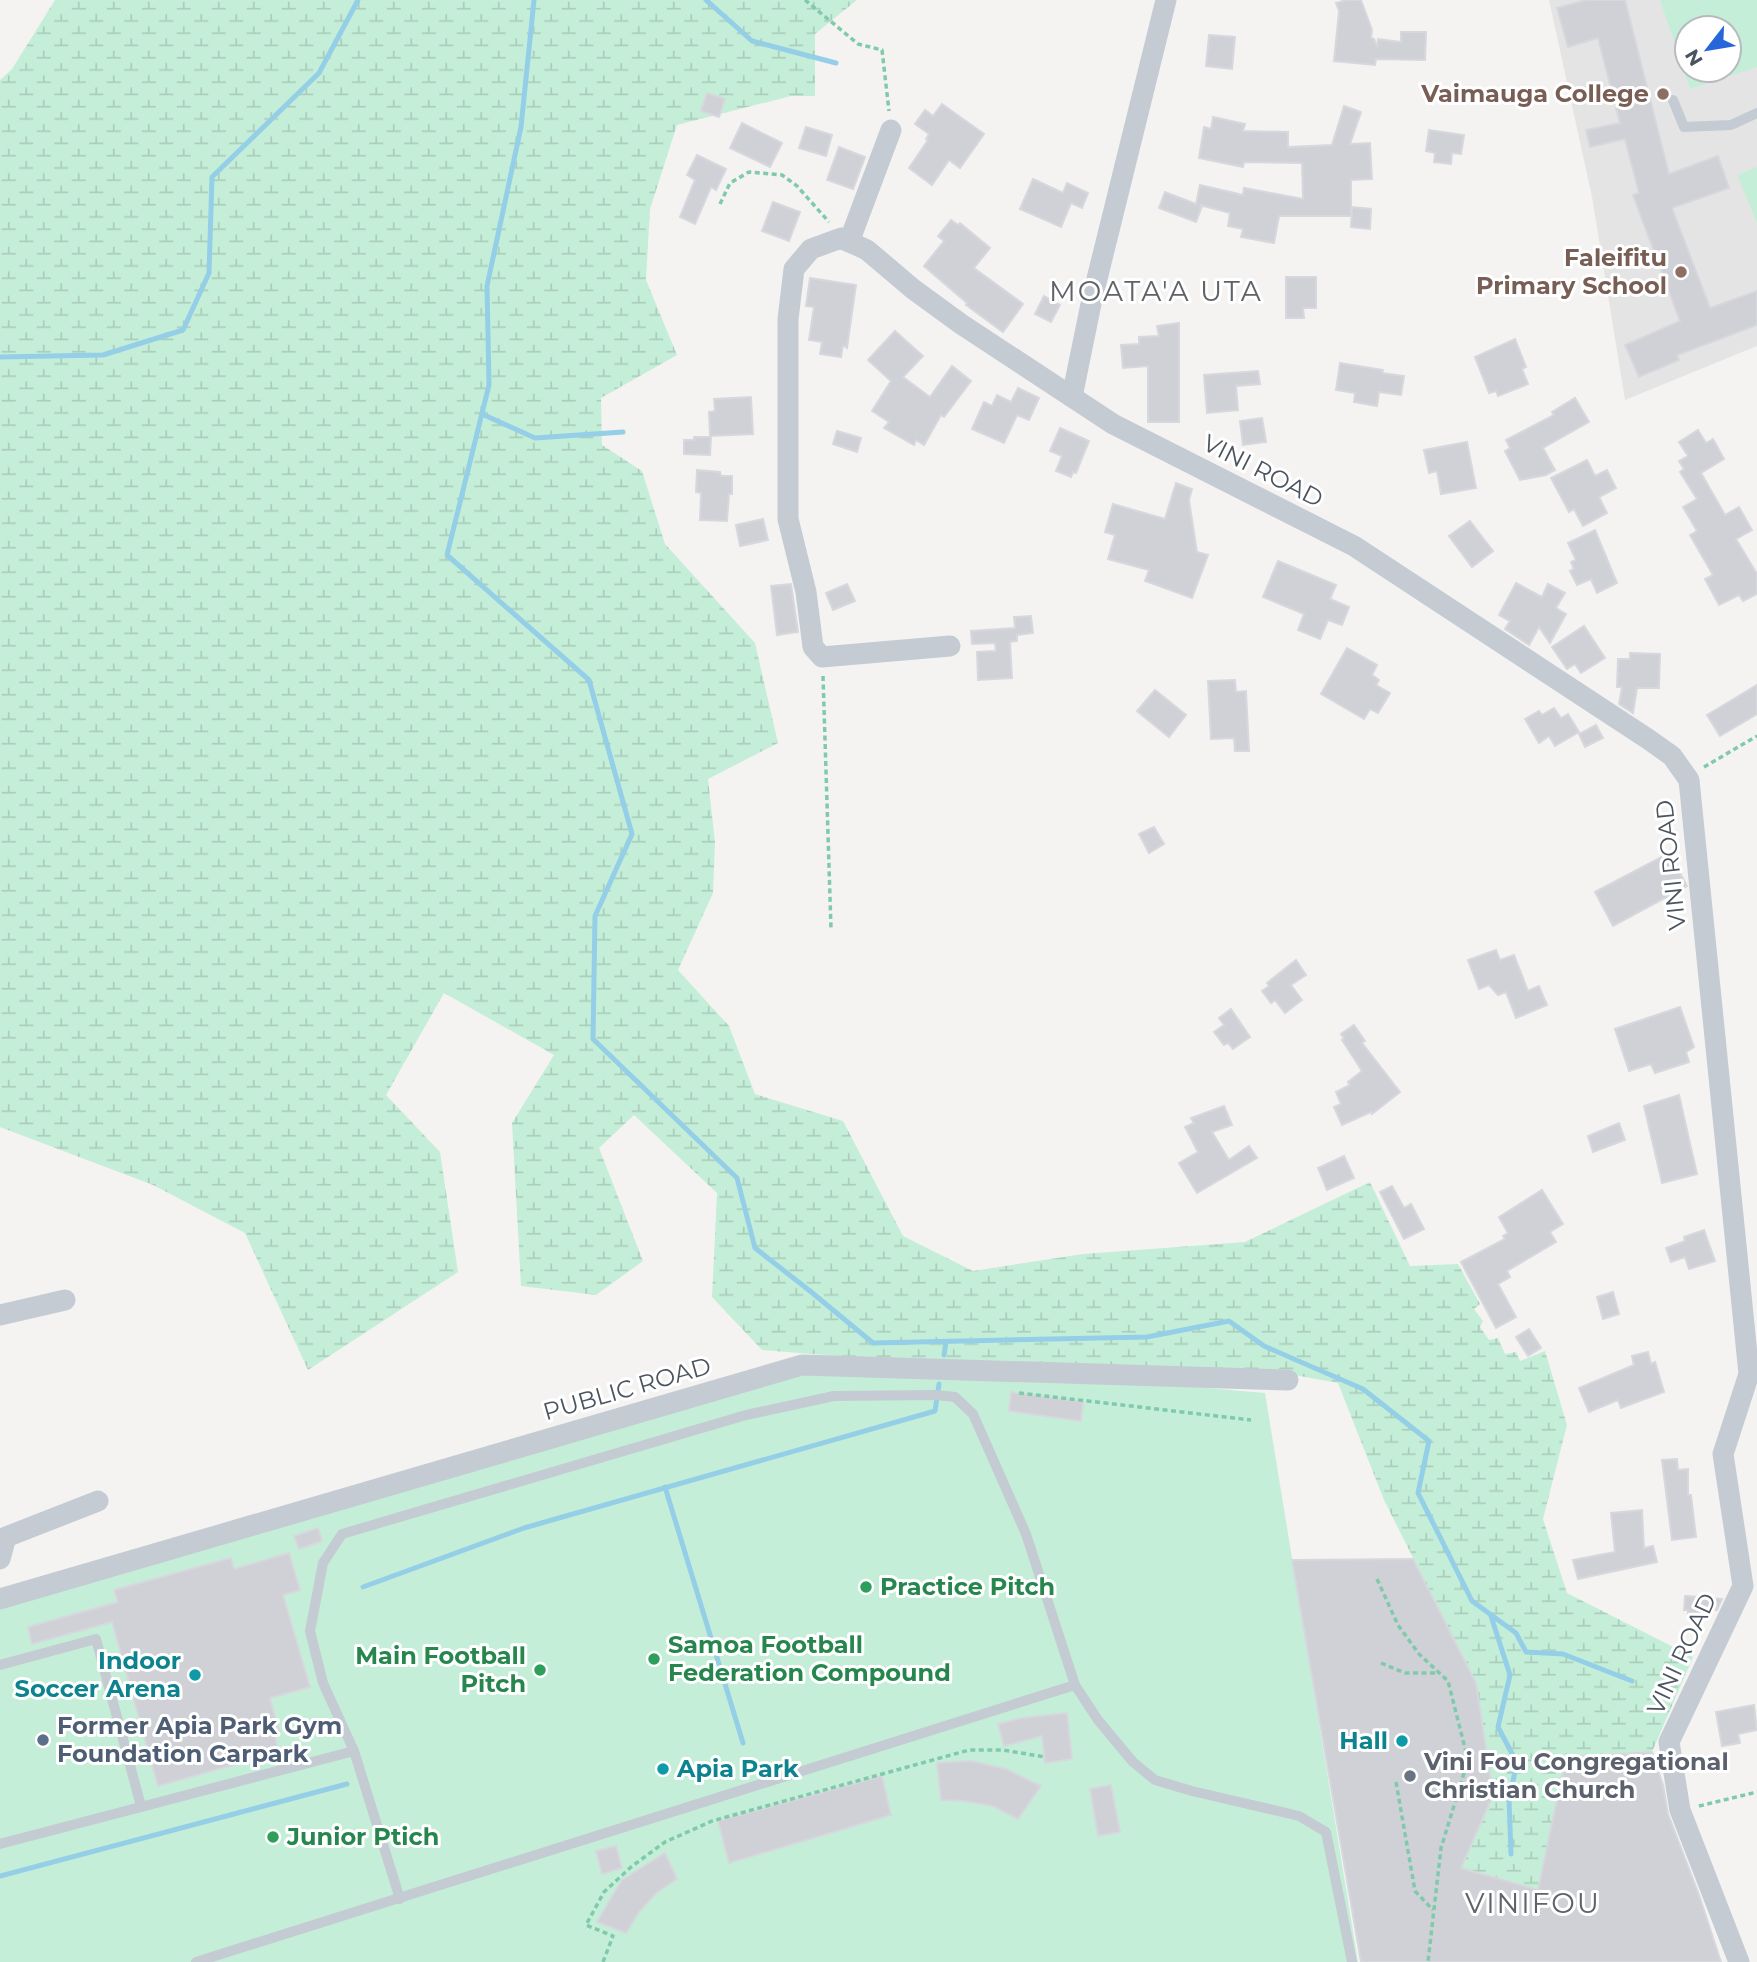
<svg xmlns="http://www.w3.org/2000/svg" width="1757" height="1962" viewBox="0 0 1757 1962" font-family="Montserrat,sans-serif">
  <style>
    .education { fill: #e5e4e4; fill-rule: evenodd }
    .wetland { fill: url(#wetland-marsh) }
    .garden { fill: #c5eed8; fill-rule: evenodd }
    .lines { fill: none; stroke-linecap: round; stroke-linejoin: round }
    .stream { stroke: #95cfe7; stroke-width: 5 }
    .building { fill: #d0d1d6; stroke: #d7d8dd; stroke-width: 2 }
    .path { stroke: #7fcaab; stroke-width: 3.5; stroke-dasharray: 5 3.5; stroke-linecap: butt }
    .lane { stroke: #c4cbd2; stroke-width: 10 }
    .street { stroke: #c4cbd2; stroke-width: 21 }
    .education-dot { fill: #8d6e63; stroke: #fff; stroke-width: 2.5 }
    .leisure-dot { fill: #2e9e5b; stroke: #fff; stroke-width: 2.5 }
    .culture-dot { fill: #0f9aa8; stroke: #fff; stroke-width: 2.5 }
    .service-dot { fill: #5c6f8a; stroke: #fff; stroke-width: 2.5 }
    .worship-dot { fill: #6b7280; stroke: #fff; stroke-width: 2.5 }
    .labels { text-anchor: middle; stroke-width: 6; stroke-linejoin: round; paint-order: stroke }
    .education-label { font-size: 24px; font-weight: bold; fill: #785e54; stroke: #fff; text-anchor: end }
    .street-label { font-size: 24px; fill: #4b545f; stroke: #fff }
    .leisure-label { font-size: 24px; font-weight: bold; fill: #27864d; stroke: #fff; text-anchor: start }
    .culture-label { font-size: 24px; font-weight: bold; fill: #0d838f; stroke: #fff; text-anchor: end }
    .service-label { font-size: 24px; font-weight: bold; fill: #4e5e75; stroke: #fff; text-anchor: start }
    .worship-label { font-size: 24px; font-weight: bold; fill: #5b616d; stroke: #fff; text-anchor: start }
    .quarter-label { font-size: 28px; letter-spacing: 2px; fill: #5f6267; stroke: #fff }
  </style>
  <defs>
    <pattern id="wetland-marsh" width="20" height="14" patternUnits="userSpaceOnUse" patternTransform="scale(1.75)"><rect width="20" height="14" fill="#c5eed8"/><path d="M1 5h8M5 5V1M11 12h8M15 12V8" fill="none" stroke="#abcebc"/></pattern>
  </defs>
  <rect width="100%" height="100%" fill="#f4f3f2"/>
  <path class="education" d="M 1549,0 L 1757,0 L 1757,346 L 1625,400 L 1592,197 ZM 1687,28 L 1729,28 L 1729,70 L 1687,70 Z"/>
  <path class="wetland" d="M 55,0 L 857,0 L 815,34 L 815,96 L 791,96 L 677,125 L 650,209 L 646,280 L 677,355 L 601,398 L 602,445 L 642,471 L 665,544 L 755,643 L 778,743 L 708,779 L 715,842 L 713,893 L 678,970 L 729,1026 L 755,1094 L 843,1121 L 903,1236 L 973,1271 L 1083,1254 L 1245,1242 L 1370,1182 L 1410,1266 L 1458,1264 L 1480,1304 L 1474,1309 L 1483,1321 L 1480,1327 L 1489,1340 L 1498,1338 L 1505,1354 L 1516,1352 L 1520,1361 L 1545,1351 L 1567,1425 L 1543,1519 L 1567,1593 L 1693,1657 L 1652,1752 L 1538,1890 L 1461,1868 L 1493,1795 L 1476,1683 L 1384,1500 L 1338,1383 L 1272,1371 L 849,1357 L 762,1350 L 712,1297 L 717,1193 L 634,1115 L 599,1148 L 643,1261 L 596,1295 L 521,1286 L 512,1123 L 554,1055 L 444,993 L 386,1095 L 440,1152 L 458,1272 L 308,1370 L 245,1233 L 153,1185 L 0,1127 L 0,80 L 12,69 Z"/>
  <g class="garden">
    <path d="M 1660,0 L 1757,0 L 1757,67 L 1690,89 ZM 1687,28 L 1729,28 L 1729,70 L 1687,70 Z"/>
    <path d="M 1757,167 L 1757,223 L 1737,175 Z"/>
    <path d="M 797,1358 L 964,1367 L 1265,1393 L 1358,1962 L 0,1962 L 0,1609 Z"/>
  </g>
  <g class="lines">
    <g class="stream">
      <path d="M 534,0 L 521,127 L 487,286 L 489,385 L 447,555 L 589,680 L 632,834 L 595,916 L 593,1039 L 737,1178 L 755,1248 L 810,1291 L 873,1343 L 1147,1337 L 1229,1321 L 1264,1346 L 1363,1389 L 1429,1441 L 1418,1493 L 1472,1601 L 1516,1633 L 1526,1652 L 1563,1654 L 1632,1681"/>
      <path d="M 706,0 L 752,41 L 836,63"/>
      <path d="M 0,357 L 103,355 L 183,330 L 209,273 L 212,177 L 319,73 L 358,0"/>
      <path d="M 482,414 L 535,438 L 623,432"/>
      <path d="M 944,1355 L 946,1342"/>
      <path d="M 665,1487 L 743,1743"/>
      <path d="M 363,1587 L 524,1528 L 935,1411 L 939,1384"/>
      <path d="M 1491,1616 L 1510,1675 L 1498,1727 L 1517,1763 L 1509,1799 L 1511,1854"/>
      <path d="M 0,1876 L 347,1784"/>
    </g>
  </g>
  <g class="building">
    <path d="M 1346,0 L 1361,0 L 1372,30 L 1371,38 L 1374,39 L 1377,47 L 1378,39 L 1401,42 L 1401,32 L 1426,32 L 1425,60 L 1376,59 L 1375,65 L 1334,61 L 1339,11 L 1336,3 Z"/>
    <path d="M 1586,0 L 1625,0 L 1669,174 L 1718,156 L 1729,188 L 1672,208 L 1710,308 L 1757,291 L 1757,325 L 1677,355 L 1679,360 L 1639,377 L 1625,345 L 1680,321 L 1633,195 L 1639,193 L 1625,139 L 1590,147 L 1586,130 L 1620,123 L 1598,38 L 1568,47 L 1557,8 Z"/>
    <path d="M 1209,35 L 1235,37 L 1232,69 L 1206,66 Z"/>
    <path d="M 707,93 L 725,99 L 719,117 L 701,111 Z"/>
    <path d="M 942,104 L 984,134 L 960,168 L 949,160 L 932,185 L 909,168 L 928,140 L 926,139 L 929,134 L 915,124 L 925,110 L 933,116 Z"/>
    <path d="M 1344,106 L 1361,112 L 1350,144 L 1370,143 L 1372,179 L 1351,180 L 1351,216 L 1279,216 L 1274,243 L 1241,237 L 1243,229 L 1228,226 L 1230,213 L 1200,205 L 1202,206 L 1196,222 L 1159,208 L 1165,192 L 1196,204 L 1200,185 L 1243,195 L 1244,188 L 1303,199 L 1302,163 L 1244,162 L 1243,167 L 1199,158 L 1204,127 L 1211,129 L 1213,117 L 1245,124 L 1243,131 L 1288,132 L 1288,147 L 1332,145 Z"/>
    <path d="M 742,123 L 782,143 L 770,167 L 730,148 Z"/>
    <path d="M 806,127 L 832,135 L 826,156 L 799,148 Z"/>
    <path d="M 1429,130 L 1464,135 L 1461,154 L 1452,153 L 1451,164 L 1434,162 L 1435,153 L 1426,151 Z"/>
    <path d="M 839,147 L 865,157 L 853,189 L 827,180 Z"/>
    <path d="M 697,155 L 726,169 L 716,190 L 711,187 L 695,224 L 680,217 L 695,180 L 687,175 Z"/>
    <path d="M 1033,179 L 1063,193 L 1067,183 L 1088,193 L 1082,208 L 1071,203 L 1061,227 L 1020,209 Z"/>
    <path d="M 773,202 L 800,212 L 789,241 L 762,231 Z"/>
    <path d="M 1352,207 L 1371,209 L 1370,229 L 1351,227 Z"/>
    <path d="M 951,220 L 958,225 L 960,223 L 990,248 L 974,268 L 1023,304 L 1003,332 L 966,305 L 967,303 L 924,266 L 944,241 L 938,236 Z"/>
    <path d="M 1286,277 L 1316,277 L 1316,308 L 1303,308 L 1304,318 L 1286,318 Z"/>
    <path d="M 810,278 L 856,285 L 847,348 L 843,345 L 841,357 L 820,354 L 822,342 L 809,340 L 814,307 L 806,306 Z"/>
    <path d="M 1044,296 L 1060,305 L 1051,322 L 1035,314 Z"/>
    <path d="M 1179,323 L 1179,422 L 1148,422 L 1148,366 L 1123,368 L 1121,345 L 1139,344 L 1139,337 L 1159,336 L 1157,326 Z"/>
    <path d="M 895,331 L 923,356 L 903,377 L 930,397 L 952,366 L 971,381 L 944,417 L 941,415 L 924,445 L 916,440 L 914,445 L 884,428 L 889,422 L 872,411 L 891,381 L 868,360 Z"/>
    <path d="M 1515,339 L 1526,367 L 1522,369 L 1528,384 L 1498,396 L 1496,391 L 1489,393 L 1475,357 Z"/>
    <path d="M 1340,363 L 1383,370 L 1382,373 L 1404,376 L 1401,395 L 1379,392 L 1377,406 L 1354,402 L 1355,393 L 1336,390 Z"/>
    <path d="M 1258,371 L 1260,384 L 1236,386 L 1238,410 L 1207,413 L 1204,375 Z"/>
    <path d="M 1018,388 L 1039,398 L 1029,420 L 1017,415 L 1004,443 L 972,429 L 984,402 L 992,406 L 997,395 L 1011,402 Z"/>
    <path d="M 751,397 L 753,434 L 710,436 L 709,412 L 715,411 L 714,399 Z"/>
    <path d="M 1575,398 L 1589,422 L 1543,448 L 1555,470 L 1546,475 L 1520,480 L 1505,451 L 1510,448 L 1506,440 L 1554,415 L 1552,412 Z"/>
    <path d="M 1262,418 L 1266,442 L 1243,445 L 1240,421 Z"/>
    <path d="M 1060,428 L 1089,441 L 1076,473 L 1073,472 L 1071,477 L 1056,471 L 1062,456 L 1050,451 Z"/>
    <path d="M 1698,430 L 1706,443 L 1713,439 L 1724,459 L 1701,473 L 1725,515 L 1739,507 L 1752,530 L 1736,539 L 1757,574 L 1757,594 L 1743,601 L 1739,595 L 1719,605 L 1705,579 L 1713,575 L 1690,535 L 1697,531 L 1683,507 L 1697,499 L 1680,472 L 1684,469 L 1679,461 L 1688,456 L 1679,442 Z"/>
    <path d="M 837,431 L 861,438 L 857,452 L 833,444 Z"/>
    <path d="M 694,437 L 711,437 L 710,455 L 684,454 L 684,440 L 694,440 Z"/>
    <path d="M 1467,442 L 1476,488 L 1441,494 L 1437,471 L 1429,473 L 1424,450 Z"/>
    <path d="M 1587,460 L 1595,476 L 1607,470 L 1616,488 L 1599,497 L 1607,513 L 1583,526 L 1574,509 L 1569,512 L 1551,478 Z"/>
    <path d="M 697,470 L 720,472 L 721,476 L 732,476 L 732,494 L 729,494 L 727,521 L 700,520 L 701,493 L 696,492 Z"/>
    <path d="M 1176,483 L 1192,489 L 1189,500 L 1197,552 L 1208,555 L 1192,598 L 1145,581 L 1149,570 L 1108,559 L 1115,535 L 1105,532 L 1113,504 L 1165,519 Z"/>
    <path d="M 763,519 L 768,540 L 740,546 L 736,525 Z"/>
    <path d="M 1470,521 L 1493,551 L 1472,567 L 1449,536 Z"/>
    <path d="M 1595,530 L 1617,583 L 1597,593 L 1591,579 L 1577,585 L 1570,571 L 1574,569 L 1571,562 L 1576,560 L 1568,543 Z"/>
    <path d="M 1278,561 L 1336,585 L 1330,599 L 1349,607 L 1342,625 L 1328,620 L 1320,639 L 1298,630 L 1304,614 L 1263,597 Z"/>
    <path d="M 1516,583 L 1542,597 L 1548,584 L 1565,593 L 1556,608 L 1566,614 L 1550,643 L 1539,627 L 1529,645 L 1505,629 L 1510,621 L 1499,615 Z"/>
    <path d="M 791,584 L 798,632 L 777,635 L 771,586 Z"/>
    <path d="M 847,584 L 855,601 L 833,610 L 826,593 Z"/>
    <path d="M 1031,616 L 1033,633 L 1017,635 L 1017,641 L 1010,642 L 1012,678 L 978,680 L 977,652 L 996,651 L 995,643 L 972,644 L 971,631 L 1015,628 L 1014,617 Z"/>
    <path d="M 1584,626 L 1605,658 L 1581,673 L 1575,664 L 1567,669 L 1552,647 Z"/>
    <path d="M 1347,648 L 1377,665 L 1372,675 L 1379,680 L 1376,685 L 1390,693 L 1378,713 L 1370,709 L 1364,719 L 1321,694 Z"/>
    <path d="M 1630,653 L 1660,654 L 1659,688 L 1637,688 L 1633,713 L 1619,704 L 1622,687 L 1617,687 L 1618,659 L 1630,659 Z"/>
    <path d="M 1235,680 L 1236,692 L 1246,691 L 1249,751 L 1235,751 L 1234,738 L 1211,739 L 1208,681 Z"/>
    <path d="M 1757,685 L 1757,714 L 1720,736 L 1707,715 Z"/>
    <path d="M 1155,690 L 1186,715 L 1169,737 L 1137,711 Z"/>
    <path d="M 1554,708 L 1561,718 L 1568,714 L 1579,732 L 1555,746 L 1549,736 L 1539,743 L 1525,719 L 1539,711 L 1542,715 Z"/>
    <path d="M 1596,725 L 1603,738 L 1585,747 L 1579,734 Z"/>
    <path d="M 1154,827 L 1164,844 L 1149,853 L 1139,834 Z"/>
    <path d="M 1669,853 L 1687,886 L 1613,926 L 1595,892 Z"/>
    <path d="M 1496,950 L 1500,960 L 1514,955 L 1528,991 L 1539,986 L 1547,1005 L 1516,1018 L 1506,992 L 1498,995 L 1489,985 L 1479,989 L 1468,960 Z"/>
    <path d="M 1296,960 L 1306,975 L 1291,985 L 1302,1000 L 1285,1013 L 1275,1000 L 1271,1003 L 1262,991 L 1269,986 L 1267,983 Z"/>
    <path d="M 1680,1007 L 1694,1047 L 1686,1052 L 1689,1062 L 1655,1073 L 1651,1064 L 1629,1071 L 1615,1029 Z"/>
    <path d="M 1231,1009 L 1250,1037 L 1233,1049 L 1228,1043 L 1224,1045 L 1214,1032 L 1224,1025 L 1219,1018 Z"/>
    <path d="M 1354,1025 L 1365,1041 L 1362,1043 L 1400,1092 L 1372,1114 L 1371,1112 L 1342,1125 L 1334,1107 L 1341,1104 L 1336,1092 L 1350,1085 L 1348,1082 L 1362,1071 L 1342,1040 L 1344,1038 L 1341,1034 Z"/>
    <path d="M 1679,1095 L 1697,1174 L 1662,1183 L 1644,1106 Z"/>
    <path d="M 1224,1106 L 1232,1125 L 1212,1132 L 1229,1160 L 1249,1146 L 1257,1158 L 1197,1193 L 1179,1163 L 1198,1152 L 1185,1127 L 1194,1123 L 1191,1118 Z"/>
    <path d="M 1619,1123 L 1625,1140 L 1593,1152 L 1588,1136 Z"/>
    <path d="M 1344,1156 L 1354,1178 L 1327,1190 L 1318,1168 Z"/>
    <path d="M 1392,1186 L 1404,1208 L 1411,1204 L 1424,1229 L 1404,1239 L 1380,1192 Z"/>
    <path d="M 1542,1190 L 1563,1224 L 1550,1232 L 1556,1242 L 1507,1271 L 1510,1277 L 1498,1284 L 1516,1317 L 1496,1328 L 1461,1262 L 1505,1239 L 1503,1236 L 1508,1233 L 1499,1217 Z"/>
    <path d="M 1704,1230 L 1715,1261 L 1689,1269 L 1685,1257 L 1671,1262 L 1666,1248 L 1685,1241 L 1684,1237 Z"/>
    <path d="M 1613,1292 L 1619,1314 L 1603,1319 L 1597,1297 Z"/>
    <path d="M 1529,1329 L 1541,1348 L 1528,1356 L 1516,1337 Z"/>
    <path d="M 1648,1352 L 1651,1364 L 1655,1362 L 1664,1392 L 1621,1408 L 1618,1400 L 1589,1412 L 1579,1388 L 1634,1365 L 1632,1356 Z"/>
    <path d="M 1011,1392 L 1083,1402 L 1081,1421 L 1009,1411 Z"/>
    <path d="M 1677,1459 L 1678,1470 L 1688,1469 L 1688,1495 L 1691,1495 L 1696,1537 L 1672,1540 L 1662,1460 Z"/>
    <path d="M 1642,1510 L 1644,1548 L 1653,1546 L 1657,1562 L 1578,1579 L 1573,1560 L 1615,1552 L 1611,1513 Z"/>
    <path d="M 318,1528 L 322,1541 L 299,1549 L 294,1536 Z"/>
    <path d="M 289,1553 L 300,1590 L 283,1595 L 310,1687 L 270,1698 L 280,1735 L 275,1737 L 279,1752 L 158,1786 L 112,1622 L 32,1644 L 28,1627 L 118,1602 L 114,1590 L 231,1558 L 234,1569 Z"/>
    <path d="M 1413,1559 L 1476,1683 L 1493,1795 L 1461,1868 L 1538,1890 L 1566,1757 L 1652,1752 L 1663,1785 L 1668,1814 L 1699,1895 L 1721,1962 L 1361,1962 L 1292,1560 Z"/>
    <path d="M 1685,1596 L 1688,1596 L 1722,1599 L 1717,1610 L 1703,1610 L 1702,1615 L 1688,1614 L 1688,1610 L 1684,1610 Z"/>
    <path d="M 1754,1705 L 1757,1730 L 1738,1734 L 1740,1743 L 1722,1746 L 1716,1712 Z"/>
    <path d="M 1067,1713 L 1072,1759 L 1045,1763 L 1042,1736 L 1004,1746 L 998,1724 L 1022,1718 Z"/>
    <path d="M 971,1761 L 1006,1769 L 1041,1786 L 1018,1819 L 993,1806 L 964,1801 L 941,1800 L 937,1763 Z"/>
    <path d="M 882,1776 L 891,1815 L 729,1863 L 718,1821 Z"/>
    <path d="M 1111,1785 L 1120,1832 L 1098,1836 L 1090,1789 Z"/>
    <path d="M 616,1846 L 622,1868 L 602,1874 L 596,1851 Z"/>
    <path d="M 665,1853 L 677,1879 L 656,1893 L 639,1912 L 626,1933 L 597,1922 L 622,1880 Z"/>
  </g>
  <g class="lines">
    <g class="path">
      <path d="M 805,0 L 858,44 L 882,50 L 889,111"/>
      <path d="M 720,204 L 730,183 L 749,172 L 782,175 L 797,186 L 829,222"/>
      <path d="M 823,676 L 831,929"/>
      <path d="M 1704,767 L 1757,736"/>
      <path d="M 1019,1393 L 1251,1420"/>
      <path d="M 1377,1579 L 1398,1625 L 1419,1654 L 1448,1681 L 1468,1760 L 1441,1848 L 1428,1962"/>
      <path d="M 1381,1663 L 1405,1673 L 1437,1673"/>
      <path d="M 1396,1782 L 1415,1891 L 1433,1910"/>
      <path d="M 1699,1806 L 1757,1792"/>
      <path d="M 603,1962 L 613,1936 L 586,1925 L 604,1892 L 631,1867 L 665,1842 L 712,1821 L 969,1750 L 1003,1750 L 1045,1757"/>
    </g>
    <g class="lane">
      <path d="M 1673,100 L 1684,127 L 1731,125 L 1757,113"/>
      <path d="M 0,1665 L 96,1639 L 141,1806"/>
      <path d="M 0,1844 L 354,1751"/>
      <path d="M 400,1899 L 354,1751 L 323,1683 L 310,1631 L 323,1563 L 342,1534 L 746,1415 L 834,1396 L 936,1395 L 955,1397 L 973,1414 L 1026,1534 L 1075,1685 L 1098,1720 L 1133,1762 L 1155,1780 L 1192,1791 L 1299,1816 L 1326,1832 L 1352,1962"/>
      <path d="M 196,1962 L 1075,1685"/>
    </g>
    <g class="street">
      <path d="M 1166,0 L 1092,299 L 1072,397 L 1113,424 L 1354,546 L 1648,739 L 1672,756 L 1689,780 L 1749,1374 L 1723,1454 L 1743,1586 L 1669,1742 L 1680,1810 L 1739,1962"/>
      <path d="M 849,242 L 891,130"/>
      <path d="M 950,646 L 822,657 L 813,647 L 806,592 L 788,519 L 788,319 L 794,269 L 811,249 L 841,238 L 867,250 L 913,289 L 961,324 L 1072,397"/>
      <path d="M 0,1315 L 65,1300"/>
      <path d="M 0,1559 L 6,1537 L 98,1501"/>
      <path d="M 0,1599 L 802,1365 L 1288,1380"/>
    </g>
  </g>
  <g class="education-dot">
    <circle cx="1663" cy="94" r="7"/>
    <circle cx="1681" cy="272" r="7"/>
  </g>
  <g class="leisure-dot">
    <circle cx="866" cy="1587" r="7"/>
    <circle cx="654" cy="1659" r="7"/>
    <circle cx="540" cy="1670" r="7"/>
    <circle cx="273" cy="1837" r="7"/>
  </g>
  <g class="culture-dot">
    <circle cx="195" cy="1675" r="7"/>
    <circle cx="1402" cy="1741" r="7"/>
    <circle cx="663" cy="1769" r="7"/>
  </g>
  <circle class="service-dot" cx="43" cy="1740" r="7"/>
  <circle class="worship-dot" cx="1410" cy="1776" r="7"/>
  <g class="labels">
    <g class="education-label">
      <text x="1649" y="102">Vaimauga College</text>
      <text x="1667" y="266">Faleifitu<tspan x="1667" dy="28">Primary School</tspan></text>
    </g>
    <g class="street-label">
      <text transform="translate(1263 471) rotate(27)" y="8">VINI ROAD</text>
      <text transform="translate(1671 865) rotate(-96)" y="8">VINI ROAD</text>
      <text transform="translate(627 1389) rotate(-16)" y="8">PUBLIC ROAD</text>
      <text transform="translate(1682 1654) rotate(-65)" y="8">VINI ROAD</text>
    </g>
    <g class="leisure-label">
      <text x="880" y="1595">Practice Pitch</text>
      <text x="668" y="1653">Samoa Football<tspan x="668" dy="28">Federation Compound</tspan></text>
      <text x="526" y="1664" text-anchor="end">Main Football<tspan x="526" dy="28">Pitch</tspan></text>
      <text x="287" y="1845">Junior Ptich</text>
    </g>
    <g class="culture-label">
      <text x="181" y="1669">Indoor<tspan x="181" dy="28">Soccer Arena</tspan></text>
      <text x="1388" y="1749">Hall</text>
      <text x="677" y="1777" text-anchor="start">Apia Park</text>
    </g>
    <g class="service-label">
      <text x="57" y="1734">Former Apia Park Gym<tspan x="57" dy="28">Foundation Carpark</tspan></text>
    </g>
    <g class="worship-label">
      <text x="1424" y="1770">Vini Fou Congregational<tspan x="1424" dy="28">Christian Church</tspan></text>
    </g>
    <g class="quarter-label">
      <text x="1156" y="301">MOATA'A UTA</text>
      <text x="1533" y="1913">VINIFOU</text>
    </g>
  </g>
  <g transform="translate(1708 49) rotate(239)"><circle r="33" fill="#ffffff" stroke="#b7bbbf" stroke-width="2"/>
  <path d="M0-5L12 26L0 18L-12 26Z" fill="#2766da"/>
  <text y="-10" font-size="19" font-weight="bold" text-anchor="middle" fill="#4b545f">N</text>
  </g>
</svg>
